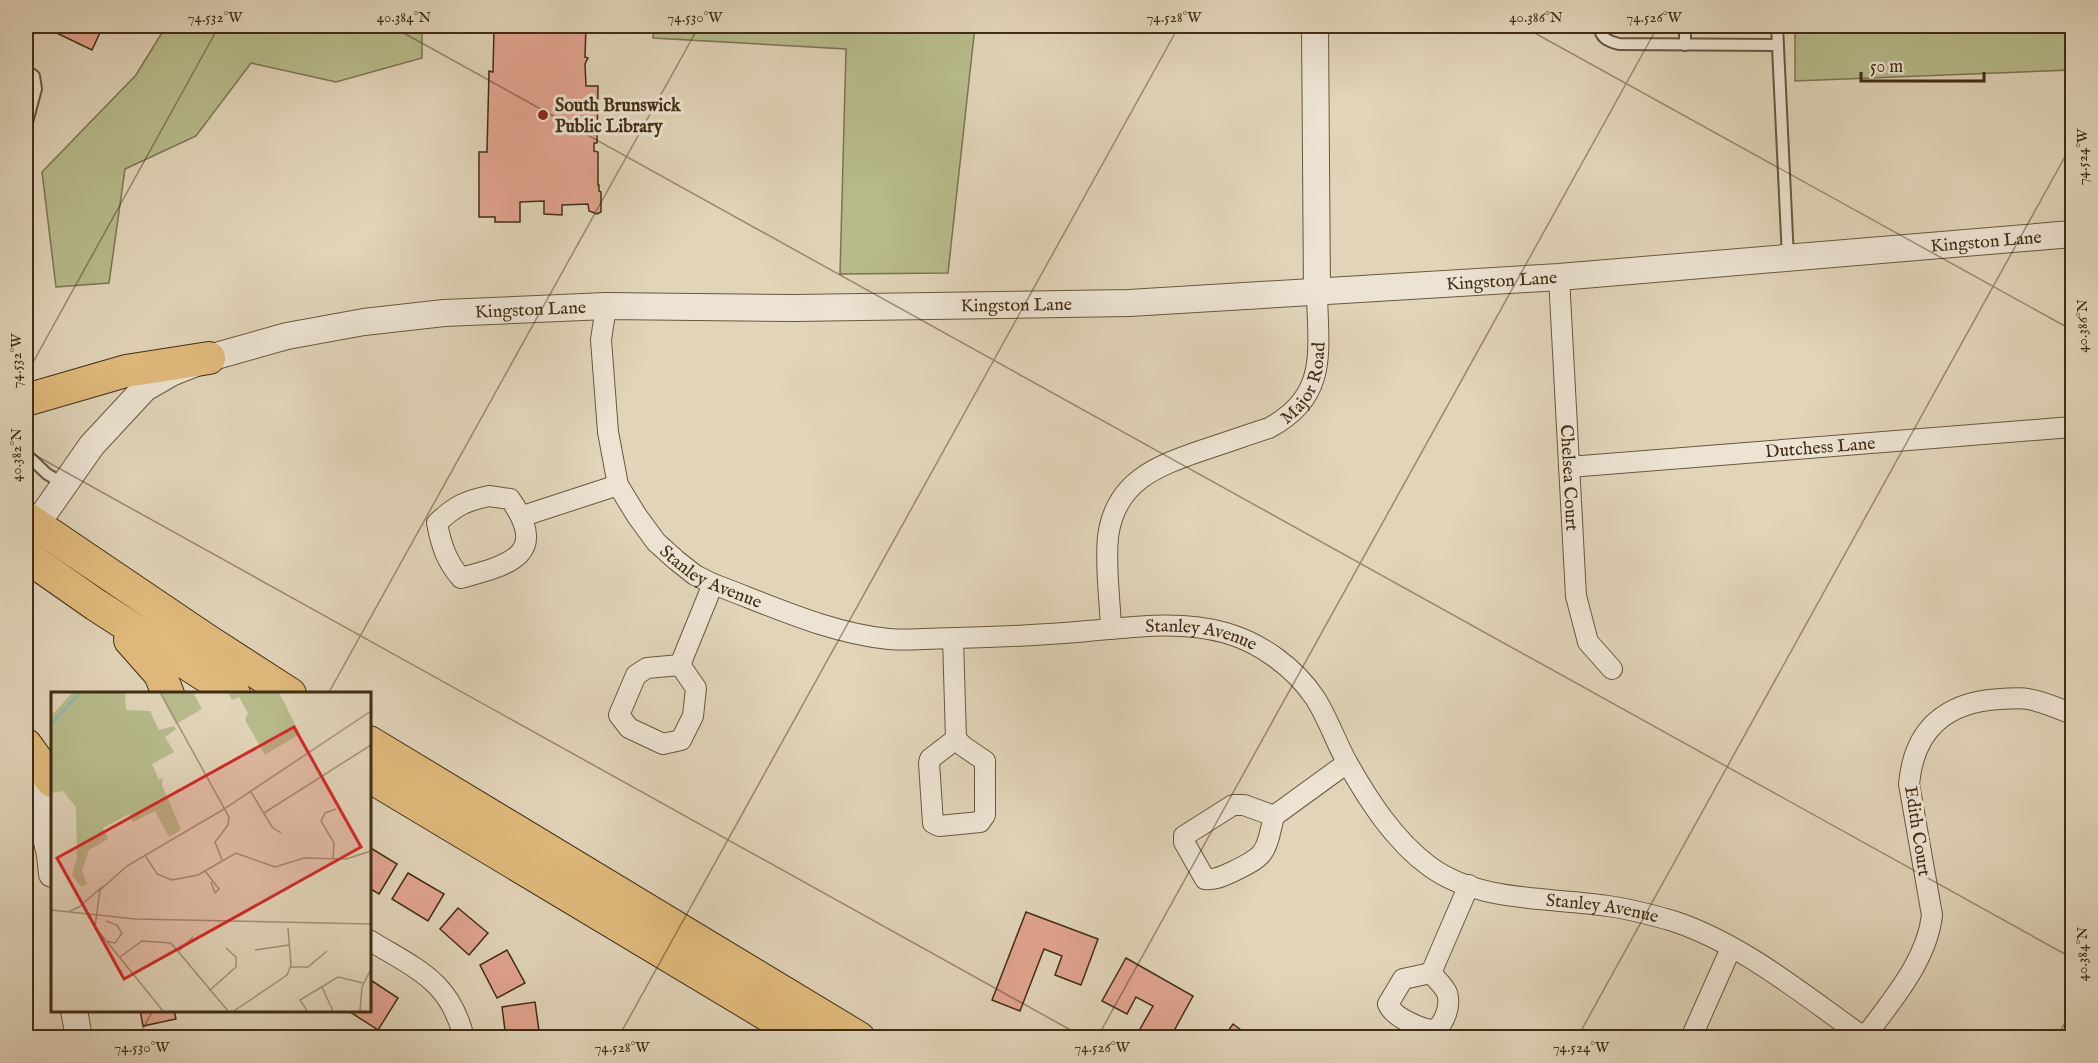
<svg xmlns="http://www.w3.org/2000/svg" width="2098" height="1063" viewBox="0 0 2098 1063" font-family="'IM FELL English',serif">
  <style>
    .green { fill: #b7bb8c; stroke: #7c7450; stroke-width: 1.5 }
    .building { fill: #e2a490; stroke: #412d15; stroke-width: 1.5 }
    .lines { fill: none; stroke-linecap: round; stroke-linejoin: round }
    .service-casing { stroke: #69573e; stroke-width: 14 }
    .minor-casing { stroke: #69573e; stroke-width: 22 }
    .tertiary-casing { stroke: #69573e; stroke-width: 28 }
    .primary-casing { stroke: #412d15; stroke-width: 34 }
    .service { stroke: #ece3d2; stroke-width: 10 }
    .minor { stroke: #ece3d2; stroke-width: 20 }
    .tertiary { stroke: #ece3d2; stroke-width: 26 }
    .primary { stroke: #e0ba7c; stroke-width: 32 }
    .ticks { fill: none; stroke: #412d15; stroke-width: 1.5; stroke-opacity: 0.45 }
    .poi-dot { fill: #8f2418; stroke: #ece3d2; stroke-width: 2 }
    .labels { text-anchor: middle; stroke-width: 6; stroke-linejoin: round; paint-order: stroke }
    .poi-label { font-size: 18px; font-weight: bold; fill: #412d15; stroke: #ece3d2; text-anchor: start }
    .street-label { font-size: 18px; fill: #412d15; stroke: #ece3d2 }
    .inset-river { fill: none; stroke: #94b8b0; stroke-width: 3 }
    .inset-road { fill: none; stroke: #a19177; stroke-width: 1.5 }
    .view { fill: #d62828; fill-opacity: 0.15; stroke: #d62828; stroke-width: 3 }
    .inset-edge { fill: none; stroke: #412d15; stroke-width: 3 }
    .neatline { fill: none; stroke: #412d15; stroke-width: 2 }
    .ticks-label { font-size: 15px; text-anchor: middle; fill: #412d15 }
  </style>
  <rect width="100%" height="100%" fill="#e1d4b9"/>
  <filter id="stains"><feTurbulence type="fractalNoise" baseFrequency=".00333" numOctaves="4"/><feColorMatrix values="0 0 0 0 .2 0 0 0 0 .09 0 0 0 0 .02 0 0 0 .5 -.17"/></filter>
  <radialGradient id="worn" r=".72"><stop offset=".6" stop-color="#630" stop-opacity="0"/><stop offset="1" stop-color="#630" stop-opacity=".3"/></radialGradient>
  <g class="green">
    <path d="M 166,26 L 422,26 L 422,58 L 336,82 L 251,63 L 196,136 L 125,169 L 109,283 L 56,287 L 42,172 L 136,75 Z"/>
    <path d="M 654,26 L 975,26 L 948,273 L 840,274 L 846,49 L 653,38 Z"/>
    <path d="M 1795,26 L 2072,26 L 2072,70 L 1795,81 Z"/>
  </g>
  <g class="building">
    <path d="M 42,26 L 103,26 L 92,50 Z"/>
    <path d="M 503,26 L 586,26 L 585,57 L 588,58 L 585,64 L 586,86 L 598,86 L 597,143 L 594,143 L 594,151 L 598,152 L 598,185 L 599,185 L 599,191 L 601,192 L 601,212 L 597,214 L 589,211 L 588,204 L 562,205 L 562,215 L 544,214 L 544,201 L 520,202 L 520,222 L 495,222 L 495,217 L 479,217 L 479,152 L 487,152 L 489,71 L 493,72 L 494,29 L 502,29 Z"/>
    <path d="M 369,847 L 397,864 L 379,894 L 369,888 Z"/>
    <path d="M 408,873 L 444,894 L 428,921 L 392,899 Z"/>
    <path d="M 458,908 L 488,933 L 469,955 L 440,929 Z"/>
    <path d="M 1026,912 L 1098,939 L 1081,985 L 1055,975 L 1062,956 L 1044,949 L 1020,1011 L 992,1000 Z"/>
    <path d="M 507,950 L 525,983 L 497,998 L 480,965 Z"/>
    <path d="M 1126,958 L 1193,996 L 1170,1038 L 1135,1038 L 1153,1006 L 1136,997 L 1127,1014 L 1102,1001 Z"/>
    <path d="M 369,979 L 398,998 L 378,1030 L 347,1010 L 369,1010 Z"/>
    <path d="M 535,1002 L 540,1038 L 506,1038 L 502,1007 Z"/>
    <path d="M 140,1010 L 174,1010 L 176,1019 L 143,1026 Z"/>
    <path d="M 1233,1024 L 1252,1038 L 1223,1038 Z"/>
  </g>
  <g class="lines">
    <g class="service-casing">
      <g id="service">
        <path d="M 1599,26 C 1601,38 1607,41 1619,44 L 1778,45"/>
        <path d="M 1777,26 L 1788,258"/>
        <path d="M 1685,45 L 1685,26"/>
        <path d="M 26,70 L 34,76 L 36,89 L 26,126"/>
        <path d="M 26,454 L 47,474 L 64,484"/>
      </g>
    </g>
    <g class="minor-casing">
      <g id="minor">
        <path id="s1" d="M 1559,277 L 1576,596 L 1588,642 L 1612,669"/>
        <path id="s2" d="M 606,306 L 601,340 L 608,432 L 618,485 L 637,516 L 656,542 L 676,560 L 695,575 L 713,584 C 770,605 828,633 889,639 C 911,641 934,638 956,638 C 1000,637 1044,635 1088,631 C 1134,627 1181,620 1226,633 C 1261,643 1295,668 1315,698 C 1328,718 1336,743 1348,764 C 1369,801 1394,840 1429,866 C 1479,903 1550,897 1608,906 C 1630,909 1652,915 1673,921 C 1743,944 1805,996 1865,1038"/>
        <path id="s3" d="M 1569,467 L 2072,427"/>
        <path d="M 489,496 L 510,499 C 550,555 509,565 461,578 C 446,561 441,544 437,523 C 455,506 465,501 489,496 Z"/>
        <path d="M 523,516 L 618,485"/>
        <path id="s4" d="M 1111,629 C 1110,599 1105,567 1108,537 C 1115,481 1157,466 1203,450 C 1225,443 1247,435 1269,428 C 1329,396 1318,351 1317,292"/>
        <path d="M 953,638 L 956,739"/>
        <path d="M 680,665 L 696,688 L 693,716 L 681,740 L 663,744 L 629,728 L 619,715 L 636,675 L 647,668 Z"/>
        <path d="M 680,665 L 713,584"/>
        <path d="M 956,739 L 963,746 L 985,761 L 985,815 L 980,822 L 939,826 L 933,823 L 929,763 L 930,759 Z"/>
        <path d="M 1233,805 L 1244,805 L 1274,816 C 1265,854 1267,855 1232,872 C 1222,876 1216,880 1205,879 L 1184,842 L 1184,836 Z"/>
        <path d="M 1274,816 L 1347,763"/>
        <path d="M 369,940 C 416,969 450,980 464,1038"/>
        <path d="M 1431,973 C 1436,979 1444,986 1447,993 C 1451,1005 1445,1023 1435,1030 C 1421,1030 1393,1017 1388,1004 L 1403,979 Z"/>
        <path d="M 1431,973 L 1469,885"/>
        <path d="M 1865,1037 C 1891,1001 1927,961 1932,915 L 1909,784 C 1914,729 1946,702 2000,699 C 2009,699 2020,697 2028,699 C 2044,702 2058,708 2072,714"/>
        <path d="M 1691,1038 L 1731,948"/>
      </g>
    </g>
    <g class="tertiary-casing">
      <g id="tertiary">
        <path d="M 1315,26 L 1317,292"/>
        <path id="s5" d="M 27,541 L 36,525 L 92,445 L 145,388 L 171,373 L 209,358 L 287,336 L 364,322 L 444,313 L 606,306 L 794,308 L 1129,303 L 1559,277 L 2072,234"/>
        <path d="M 26,748 L 50,855 L 52,874"/>
        <path d="M 74,1010 L 79,1038"/>
      </g>
    </g>
    <g class="primary-casing">
      <g id="primary">
        <path d="M 26,400 L 126,371 L 209,358"/>
        <path d="M 26,518 L 205,639 L 290,694"/>
        <path d="M 26,556 L 96,605 L 234,694"/>
        <path d="M 130,640 L 160,674 L 168,694"/>
        <path d="M 369,742 L 859,1038"/>
        <path d="M 26,745 L 52,781"/>
        <path d="M 369,776 L 806,1038"/>
      </g>
    </g>
    <use href="#service" class="service"/>
    <use href="#minor" class="minor"/>
    <use href="#tertiary" class="tertiary"/>
    <use href="#primary" class="primary"/>
  </g>
  <path class="ticks" d="M 391,26 L 2072,958M 1522,26 L 2072,330M 26,375 L 219,26M 26,450 L 1085,1038M 328,694 L 699,26M 138,1038 L 153,1010M 618,1038 L 1179,26M 1097,1038 L 1658,26M 1577,1038 L 2072,144M 2057,1038 L 2072,1009"/>
  <circle class="poi-dot" cx="543" cy="115" r="6"/>
  <g class="labels">
    <g class="poi-label">
      <text x="555" y="111">South Brunswick<tspan x="555" dy="21">Public Library</tspan></text>
    </g>
    <g class="street-label">
      <text dy="6" stroke="none"><textPath href="#s5" startOffset="2049">Kingston Lane</textPath></text>
      <text dy="6" stroke="none"><textPath href="#s5" startOffset="1563">Kingston Lane</textPath></text>
      <text dy="6" stroke="none"><textPath href="#s5" startOffset="1077">Kingston Lane</textPath></text>
      <text dy="6" stroke="none"><textPath href="#s5" startOffset="591">Kingston Lane</textPath></text>
      <text dy="6" stroke="none"><textPath href="#s4" startOffset="360">Major Road</textPath></text>
      <text dy="6" stroke="none"><textPath href="#s3" startOffset="252">Dutchess Lane</textPath></text>
      <text dy="6" stroke="none"><textPath href="#s1" startOffset="201">Chelsea Court</textPath></text>
      <text dy="6" stroke="none"><textPath href="#s2" startOffset="315">Stanley Avenue</textPath></text>
      <text dy="6" stroke="none"><textPath href="#s2" startOffset="819">Stanley Avenue</textPath></text>
      <text transform="translate(1918 831) rotate(81)" y="6">Edith Court</text>
      <text dy="6" stroke="none"><textPath href="#s2" startOffset="1341">Stanley Avenue</textPath></text>
    </g>
  </g>
  <g transform="translate(51 692)">
    <rect width="320" height="320" fill="#e1d4b9"/>
    <path d="M 22,0 L 74,0 L 75,18 L 99,19 L 108,38 L 123,34 L 125,37 L 114,45 L 123,60 L 101,72 L 108,88 L 112,86 L 111,93 L 130,138 L 118,145 L 104,119 L 82,130 L 78,122 L 52,136 L 57,147 L 38,158 L 31,178 L 36,192 L 30,195 L 21,183 L 26,166 L 25,115 L 12,99 L 0,101 L 0,24 ZM 108,0 L 142,0 L 151,17 L 125,32 ZM 177,0 L 228,0 L 249,42 L 214,63 L 194,28 L 197,21 L 188,5 L 181,8 Z" fill="#b7bb8c"/>
    <path class="inset-river" d="M 0,33 L 29,0"/>
    <path class="inset-road" d="M 109,0 L 178,125 L 177,133 L 164,150 L 171,168M 200,100 L 221,135 L 230,141M 213,121 L 320,53M 94,163 L 106,182 L 121,188 L 147,183 L 185,161 L 224,175 L 253,166 L 295,167 L 320,159M 282,167 L 283,151 L 270,129 L 274,121 L 285,117M 154,179 L 168,197 L 164,201 L 160,190M 0,218 L 84,227 L 320,232M 19,219 L 28,215 L 52,194M 55,229 L 66,233 L 71,241 L 64,251 L 55,249M 204,258 L 238,253M 127,260 L 142,245M 69,265 L 91,249 L 120,251 L 177,319M 240,275 L 257,275 L 276,259M 271,295 L 282,319M 158,299 L 185,275 L 185,265 L 175,256M 112,319 L 44,235 L 49,198 L 76,174 L 173,117 L 320,19M 183,319 L 236,283 L 240,273 L 237,236M 256,319 L 249,308 L 287,285 L 312,291M 309,319 L 311,295 L 320,277"/>
    <path class="view" d="M 243,35 L 310,155 L 73,287 L 6,166 Z"/>
    <rect width="320" height="320" class="inset-edge"/>
  </g>
  <rect width="2098" height="1063" fill="none" stroke="#e1d4b9" stroke-width="66"/>
  <path d="M1861 72v9h123v-9" fill="none" stroke="#412d15" stroke-width="3"/>
  <text x="1870" y="72" font-size="18" fill="#412d15" stroke="#ece3d2" stroke-width="4.5" paint-order="stroke">50 m</text>
  <rect x="33" y="33" width="2032" height="997" class="neatline"/>
  <g class="ticks-label">
    <text x="215" y="22">74.532°W</text>
    <text x="404" y="22">40.384°N</text>
    <text x="695" y="22">74.530°W</text>
    <text x="1174" y="22">74.528°W</text>
    <text x="1536" y="22">40.386°N</text>
    <text x="1654" y="22">74.526°W</text>
    <text transform="translate(2082 157) rotate(-90)" y="5">74.524°W</text>
    <text transform="translate(2082 326) rotate(-90)" y="5">40.386°N</text>
    <text transform="translate(16 361) rotate(-90)" y="5">74.532°W</text>
    <text transform="translate(16 455) rotate(-90)" y="5">40.382°N</text>
    <text transform="translate(2082 954) rotate(-90)" y="5">40.384°N</text>
    <text x="142" y="1052">74.530°W</text>
    <text x="622" y="1052">74.528°W</text>
    <text x="1102" y="1052">74.526°W</text>
    <text x="1581" y="1052">74.524°W</text>
  </g>
  <rect width="100%" height="100%" filter="url(#stains)"/>
  <rect width="100%" height="100%" fill="url(#worn)"/>
</svg>
